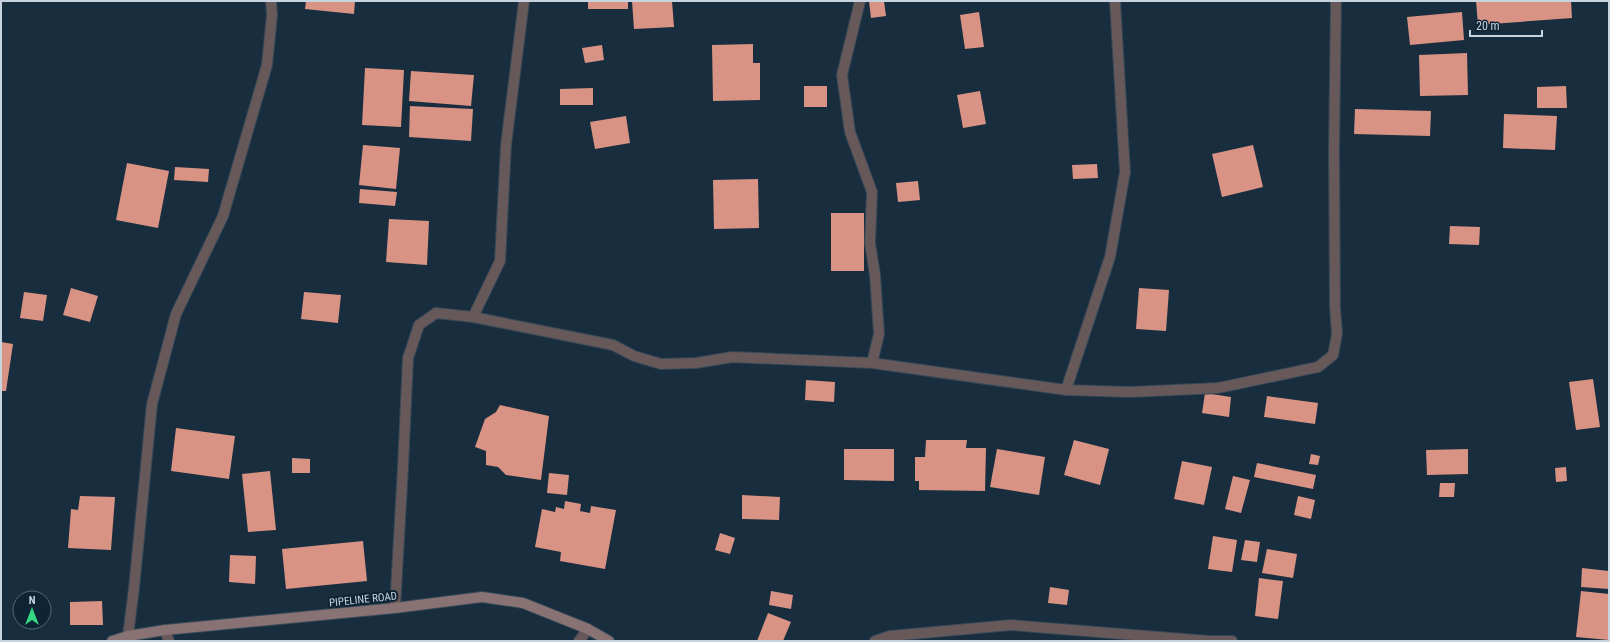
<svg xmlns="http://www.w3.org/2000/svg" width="1610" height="642" viewBox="0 0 1610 642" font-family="'Roboto Condensed',sans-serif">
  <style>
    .building { fill: #d99384 }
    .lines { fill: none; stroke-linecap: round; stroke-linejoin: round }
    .street-casing { stroke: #344858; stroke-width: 12 }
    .secondary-casing { stroke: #344858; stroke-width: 12 }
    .street { stroke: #675859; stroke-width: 10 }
    .secondary { stroke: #887273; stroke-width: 10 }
    .labels { text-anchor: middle; stroke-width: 4; stroke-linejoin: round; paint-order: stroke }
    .street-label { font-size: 11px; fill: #c7d4df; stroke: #0e2334 }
  </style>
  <rect width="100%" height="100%" fill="#182d3e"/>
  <g class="building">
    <path d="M 306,1 L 355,1 L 354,14 L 305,9 Z"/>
    <rect x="588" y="1" width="40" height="8"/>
    <path d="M 632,1 L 672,1 L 674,27 L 634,29 Z"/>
    <path d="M 869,1 L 884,1 L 886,16 L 871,18 Z"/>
    <path d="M 1476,1 L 1571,1 L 1572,18 L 1478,25 Z"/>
    <path d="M 979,12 L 984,47 L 965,49 L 960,15 Z"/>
    <path d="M 1462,12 L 1464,40 L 1410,45 L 1407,17 Z"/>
    <path d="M 753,44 L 753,63 L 760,63 L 760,100 L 713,101 L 712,45 Z"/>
    <path d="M 602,45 L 604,60 L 585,63 L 582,48 Z"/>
    <path d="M 1467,53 L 1468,95 L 1420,96 L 1419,55 Z"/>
    <path d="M 365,68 L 404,70 L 401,127 L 362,125 Z"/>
    <path d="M 411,71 L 474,75 L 471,106 L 409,101 Z"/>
    <rect x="804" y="86" width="23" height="21"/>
    <path d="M 1566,86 L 1567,108 L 1537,108 L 1537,87 Z"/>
    <path d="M 593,88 L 593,105 L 560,105 L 560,89 Z"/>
    <path d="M 980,91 L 986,124 L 963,128 L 957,95 Z"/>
    <path d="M 410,106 L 473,109 L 471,141 L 409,137 Z"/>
    <path d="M 1355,109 L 1431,111 L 1430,136 L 1354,134 Z"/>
    <path d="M 1504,114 L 1557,116 L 1555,150 L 1503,148 Z"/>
    <path d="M 626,116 L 630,143 L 595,149 L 590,122 Z"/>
    <path d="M 363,145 L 400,148 L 396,189 L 359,185 Z"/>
    <path d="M 1253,145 L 1263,187 L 1222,197 L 1212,154 Z"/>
    <path d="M 127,163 L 169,171 L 158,228 L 116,220 Z"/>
    <path d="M 1097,164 L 1098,178 L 1073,179 L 1072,165 Z"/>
    <path d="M 175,167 L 209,169 L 208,182 L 174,180 Z"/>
    <path d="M 758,179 L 759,228 L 714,229 L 713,180 Z"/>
    <path d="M 918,181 L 920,200 L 898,202 L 896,183 Z"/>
    <path d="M 360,189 L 397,192 L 395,206 L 359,203 Z"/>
    <rect x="831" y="213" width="33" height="58"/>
    <path d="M 389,219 L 429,221 L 427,265 L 386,262 Z"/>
    <path d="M 1450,226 L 1480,227 L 1479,245 L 1449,244 Z"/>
    <path d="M 71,288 L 98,296 L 90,322 L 63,315 Z"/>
    <path d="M 1139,288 L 1169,290 L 1166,331 L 1136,329 Z"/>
    <path d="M 24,292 L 47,295 L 43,321 L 20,318 Z"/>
    <path d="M 304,292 L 341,295 L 338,323 L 301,319 Z"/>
    <path d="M 1,342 L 13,344 L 6,391 L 1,391 Z"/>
    <path d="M 1593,379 L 1600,427 L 1576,430 L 1569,382 Z"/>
    <path d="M 806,380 L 835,382 L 834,402 L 805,400 Z"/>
    <path d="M 1205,393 L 1231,397 L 1229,417 L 1202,413 Z"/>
    <path d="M 1267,396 L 1318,403 L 1315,424 L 1264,417 Z"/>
    <path d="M 500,405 L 549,416 L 541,480 L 506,475 L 498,467 L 486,465 L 486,451 L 475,447 L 485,419 L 496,412 Z"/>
    <path d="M 176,428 L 235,436 L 229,479 L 171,471 Z"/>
    <path d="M 926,440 L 967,440 L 966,448 L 986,448 L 985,491 L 919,490 L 919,481 L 915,481 L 915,457 L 925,457 Z"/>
    <path d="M 1074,440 L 1109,449 L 1100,485 L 1064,475 Z"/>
    <path d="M 844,449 L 894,449 L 894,481 L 844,480 Z"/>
    <path d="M 997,449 L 1045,457 L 1039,495 L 990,487 Z"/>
    <path d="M 1468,449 L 1468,474 L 1427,475 L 1426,450 Z"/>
    <path d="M 1311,454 L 1320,456 L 1318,465 L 1309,464 Z"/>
    <path d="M 292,458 L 310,459 L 310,473 L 292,473 Z"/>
    <path d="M 1182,461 L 1212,467 L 1204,505 L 1174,499 Z"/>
    <path d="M 1257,463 L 1316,475 L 1313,489 L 1254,477 Z"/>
    <path d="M 1566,467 L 1567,481 L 1556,482 L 1555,468 Z"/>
    <path d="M 270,471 L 276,530 L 248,532 L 242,474 Z"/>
    <path d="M 549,473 L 569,475 L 567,495 L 547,493 Z"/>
    <path d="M 1233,476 L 1250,480 L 1241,513 L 1225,509 Z"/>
    <path d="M 1440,483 L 1455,483 L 1454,497 L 1439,497 Z"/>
    <path d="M 742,495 L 780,497 L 779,520 L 742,519 Z"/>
    <path d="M 80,496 L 115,497 L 111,550 L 68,548 L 71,509 L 78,510 Z"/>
    <path d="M 1298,496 L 1315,500 L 1311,519 L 1294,515 Z"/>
    <path d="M 565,501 L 581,504 L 580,511 L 590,513 L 591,506 L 616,510 L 605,569 L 560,561 L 561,552 L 535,547 L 542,509 L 555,512 L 556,507 L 564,509 Z"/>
    <path d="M 720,533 L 735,538 L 730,554 L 715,550 Z"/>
    <path d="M 1213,536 L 1237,540 L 1232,572 L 1208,569 Z"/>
    <path d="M 1245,540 L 1260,542 L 1257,562 L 1241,560 Z"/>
    <path d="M 363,541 L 367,581 L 286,589 L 282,549 Z"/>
    <path d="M 1267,549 L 1297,554 L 1293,578 L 1262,573 Z"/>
    <path d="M 230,555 L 256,556 L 255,584 L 229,582 Z"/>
    <path d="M 1582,568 L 1609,571 L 1609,589 L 1581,587 Z"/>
    <path d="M 1259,578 L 1283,581 L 1278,619 L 1255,616 Z"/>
    <path d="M 1050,587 L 1069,590 L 1067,605 L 1048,603 Z"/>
    <path d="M 771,591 L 793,595 L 791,609 L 769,605 Z"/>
    <path d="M 1581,591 L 1609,594 L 1609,640 L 1576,637 Z"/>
    <path d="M 102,601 L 103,625 L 70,625 L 70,602 Z"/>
    <path d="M 768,613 L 791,622 L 783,641 L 757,641 Z"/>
  </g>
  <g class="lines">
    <g class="street-casing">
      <g id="street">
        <path d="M 860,1 L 842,75 L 850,132 L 872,192 L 870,243 L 875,275 L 879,334 L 872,363"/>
        <path d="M 473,317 L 500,261 L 506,145 L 524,1"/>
        <path d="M 1066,390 L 1130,392 L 1218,388 L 1318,367 L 1333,355 L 1337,334 L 1335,307 L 1334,150 L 1336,1"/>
        <path d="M 395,608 L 403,467 L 408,358 L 419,325 L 436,313 L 473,317 L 613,345 L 634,356 L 661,364 L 696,363 L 732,357 L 872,363 L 1066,390 L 1110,257 L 1125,172 L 1115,1"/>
        <path d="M 165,630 L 169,641"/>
        <path d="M 128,636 L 134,588 L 152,404 L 176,314 L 223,216 L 267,65 L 272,15 L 271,1"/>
        <path d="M 579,641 L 588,629"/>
        <path d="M 875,641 L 890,636 L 1011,625 L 1209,641 L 1232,641"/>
      </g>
    </g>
    <g class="secondary-casing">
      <path id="secondary" d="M 112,641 L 128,636 L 165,630 L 395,608 L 482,597 L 523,603 L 588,629 L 609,641"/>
    </g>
    <use href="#street" class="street"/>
    <use href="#secondary" class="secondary"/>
  </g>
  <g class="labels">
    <g class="street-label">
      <text transform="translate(363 599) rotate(-6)" y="4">PIPELINE ROAD</text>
    </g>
  </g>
  <rect width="1610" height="642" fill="none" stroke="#c7d4df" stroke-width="4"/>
  <g transform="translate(32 610)"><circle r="19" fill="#0e2334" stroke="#586a78"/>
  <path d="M0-3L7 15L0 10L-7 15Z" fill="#34d881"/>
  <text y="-6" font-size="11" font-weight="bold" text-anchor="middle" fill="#c7d4df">N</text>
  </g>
  <path d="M1470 30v6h72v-6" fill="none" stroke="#c7d4df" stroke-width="2"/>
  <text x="1476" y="30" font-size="12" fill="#c7d4df" stroke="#0e2334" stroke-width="3" paint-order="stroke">20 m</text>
</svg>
